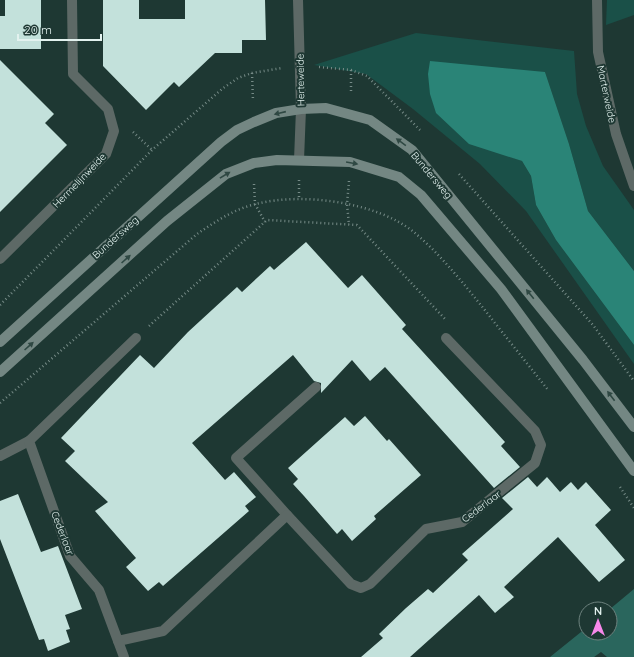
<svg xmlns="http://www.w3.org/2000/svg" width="634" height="657" viewBox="0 0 634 657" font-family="Quicksand,sans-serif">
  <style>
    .green { fill: #1a5048 }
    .forest { fill: #2a665d }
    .water { fill: #2a8477 }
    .building { fill: #c3e1db }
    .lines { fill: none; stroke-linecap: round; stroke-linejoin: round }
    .path { stroke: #768b87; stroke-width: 2.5; stroke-dasharray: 1 3; stroke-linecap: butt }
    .street { stroke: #5d6966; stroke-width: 10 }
    .secondary { stroke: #748783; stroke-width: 10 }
    .oneway { fill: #2f4843 }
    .labels { text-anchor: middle; stroke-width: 4; stroke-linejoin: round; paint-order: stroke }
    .street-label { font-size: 10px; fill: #e3f2ef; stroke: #1e3833 }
  </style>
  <rect width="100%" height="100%" fill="#1e3833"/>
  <g class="green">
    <path d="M 607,0 L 634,0 L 634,15 L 606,25 Z"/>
    <path d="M 416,33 L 574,51 L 577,94 L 586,126 L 603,166 L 634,210 L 634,271 L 588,211 L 569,144 L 545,72 L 508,156 L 522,161 L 531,176 L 536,205 L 556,240 L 634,345 L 634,364 L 526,211 L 480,164 L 413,109 L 366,74 L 314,65 Z"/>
  </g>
  <path class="forest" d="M 634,589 L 634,657 L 607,657 L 601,652 L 594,657 L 550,657 L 586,628 L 586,633 L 610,633 L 610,609 Z"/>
  <path class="water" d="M 430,61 L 545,72 L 569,144 L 588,211 L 634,271 L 634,345 L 556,240 L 536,205 L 531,176 L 522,161 L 469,144 L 436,113 L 430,94 L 428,74 Z"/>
  <g class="building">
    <path d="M 5,0 L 41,0 L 41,49 L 0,49 L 0,16 L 5,16 Z"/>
    <path d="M 103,0 L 139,0 L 139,19 L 185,19 L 185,0 L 265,0 L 266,40 L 242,40 L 242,53 L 215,53 L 179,87 L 174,82 L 146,110 L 103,66 Z"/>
    <path d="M 0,60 L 54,114 L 45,123 L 67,145 L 0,212 Z"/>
    <path d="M 306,242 L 348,288 L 362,275 L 406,325 L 402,329 L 505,442 L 501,446 L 520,467 L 494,488 L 385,367 L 370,381 L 352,360 L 321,393 L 321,383 L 314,381 L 293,355 L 192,443 L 225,480 L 234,472 L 256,497 L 245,506 L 249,511 L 163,586 L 159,582 L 148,591 L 126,567 L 136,558 L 95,511 L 108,502 L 65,461 L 75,451 L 61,438 L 140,355 L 154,368 L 188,332 L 237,287 L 242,292 L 270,266 L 274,270 Z"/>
    <path d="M 365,416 L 387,441 L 389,439 L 421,475 L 374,516 L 376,519 L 352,541 L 342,529 L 337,534 L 304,496 L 293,484 L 298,479 L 288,468 L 345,417 L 354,426 Z"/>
    <path d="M 528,477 L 537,487 L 547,477 L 560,492 L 571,482 L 578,490 L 586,482 L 611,510 L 595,525 L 625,560 L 599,582 L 558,537 L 504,587 L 514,597 L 495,613 L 479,595 L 410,657 L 361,657 L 383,638 L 379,634 L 406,608 L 428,589 L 433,593 L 468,560 L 462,554 L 513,509 L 502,498 Z"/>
    <path d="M 18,494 L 41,552 L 58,546 L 82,609 L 65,615 L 70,629 L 66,630 L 70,642 L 48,651 L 44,639 L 39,640 L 0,539 L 0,501 Z"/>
  </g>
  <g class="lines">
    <g class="path">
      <path d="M 319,67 L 351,70 L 367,76 L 420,130"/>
      <path d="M 351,70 L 351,94"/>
      <path d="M 252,73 L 253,101"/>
      <path d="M 133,132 L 152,150"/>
      <path d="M 459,174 L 593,325 L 634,381"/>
      <path d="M 299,180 L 299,199"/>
      <path d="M 349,181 L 347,204 L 349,225"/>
      <path d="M 254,184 L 255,204 L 265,222"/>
      <path d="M 0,305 L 152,150 L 222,89 L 238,78 L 252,73 L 282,68"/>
      <path d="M 149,326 L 267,220 L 357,225 L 445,319"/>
      <path d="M 0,403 L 197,234 C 215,222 234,209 256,204 C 302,192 378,202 415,233 C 441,255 463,283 484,309 C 505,336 527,363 548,390"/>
      <path d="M 620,487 L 634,508"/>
    </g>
    <g class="street">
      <path d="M 298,0 L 301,109 L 299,160"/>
      <path d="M 597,0 L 598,52 L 616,134 L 634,186"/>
      <path d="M 0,259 L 106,154 L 114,131 L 108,109 L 73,74 L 72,0"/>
      <path d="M 0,456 L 29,441"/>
      <path d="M 287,515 L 236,458 L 316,387"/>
      <path d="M 118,641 L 163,631 L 287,515 L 351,584 L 361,588 L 370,584 L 426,529 L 462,522 L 535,463 L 541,445 L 535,431 L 446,338"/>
      <path d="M 124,657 L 99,590 L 70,556 L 29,441 L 136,338"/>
    </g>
    <g class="secondary">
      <path d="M 0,342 L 221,142 L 237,130 L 254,122 L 276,113 L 301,109 L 326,108 L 370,120 L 412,150 L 583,360 L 634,427"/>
      <path d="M 0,372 L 167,221 L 226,174 L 254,163 L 277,160 L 350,162 L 399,177 L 421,195 L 501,289 L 634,471"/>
    </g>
  </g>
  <defs><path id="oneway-solid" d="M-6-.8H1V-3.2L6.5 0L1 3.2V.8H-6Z"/></defs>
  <g class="oneway">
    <use href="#oneway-solid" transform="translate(280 113) rotate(167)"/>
    <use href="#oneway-solid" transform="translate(401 142) rotate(-144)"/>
    <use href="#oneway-solid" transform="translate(352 163) rotate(10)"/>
    <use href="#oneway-solid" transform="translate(225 175) rotate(-31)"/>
    <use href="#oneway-solid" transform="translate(126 259) rotate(-42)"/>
    <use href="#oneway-solid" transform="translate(530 294) rotate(-129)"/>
    <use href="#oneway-solid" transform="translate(29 346) rotate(-42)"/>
    <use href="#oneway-solid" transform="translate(611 396) rotate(-127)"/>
  </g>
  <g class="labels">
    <g class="street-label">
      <text transform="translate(300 80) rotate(-91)" y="4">Herteweide</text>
      <text transform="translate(607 94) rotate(78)" y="4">Marterweide</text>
      <text transform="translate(432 175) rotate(50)" y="4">Bundersweg</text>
      <text transform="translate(79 180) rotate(-46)" y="4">Hermelijnweide</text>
      <text transform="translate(115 237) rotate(-42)" y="4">Bundersweg</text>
      <text transform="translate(481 506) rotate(-37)" y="4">Cederlaar</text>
      <text transform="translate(63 533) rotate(69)" y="4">Cederlaar</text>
    </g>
  </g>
  <g transform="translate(598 621)"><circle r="19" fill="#1e3833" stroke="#6d827e"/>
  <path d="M0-3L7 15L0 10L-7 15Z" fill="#f888ea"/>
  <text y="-6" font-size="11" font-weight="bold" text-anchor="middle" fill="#e3f2ef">N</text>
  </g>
  <path d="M18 34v6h83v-6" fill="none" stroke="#e3f2ef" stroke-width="2"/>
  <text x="24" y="34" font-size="12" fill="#e3f2ef" stroke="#1e3833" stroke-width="3" paint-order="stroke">20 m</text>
</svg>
